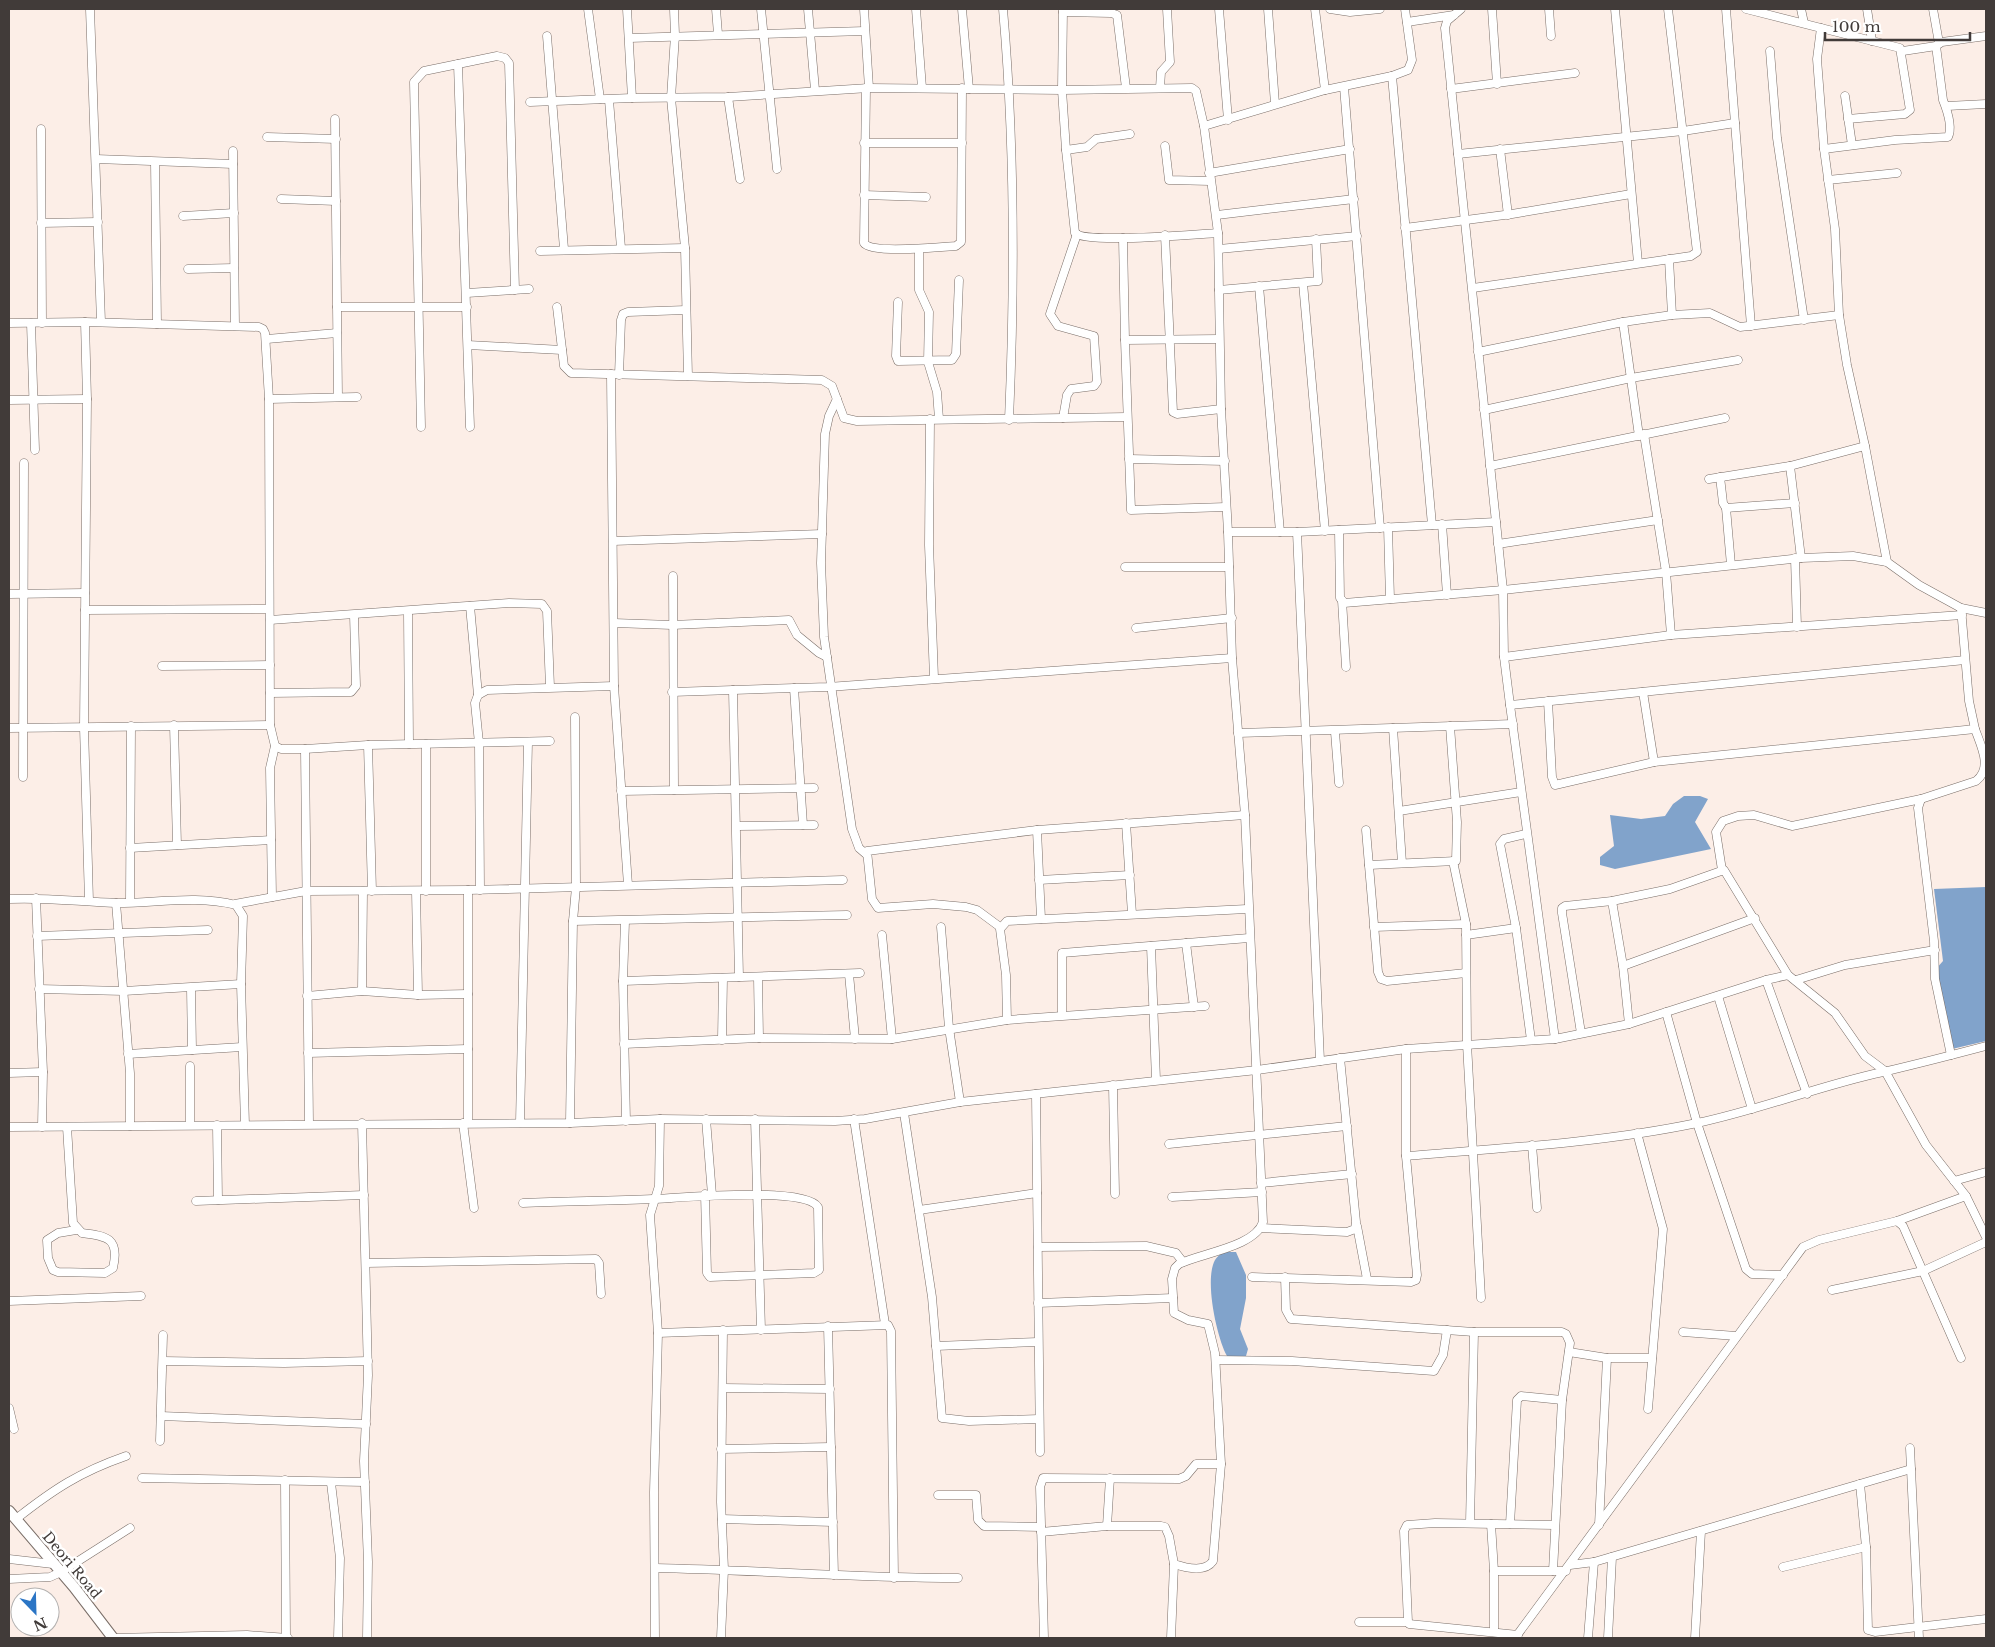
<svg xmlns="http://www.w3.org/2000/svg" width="1995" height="1647" viewBox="0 0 1995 1647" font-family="'Libre Baskerville',serif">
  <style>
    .water { fill: #81a3cb }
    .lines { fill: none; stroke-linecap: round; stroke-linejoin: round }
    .minor-casing { stroke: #7a6e68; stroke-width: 9 }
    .tertiary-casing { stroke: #7a6e68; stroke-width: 12 }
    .minor { stroke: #fff; stroke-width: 8 }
    .tertiary { stroke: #fff; stroke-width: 10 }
    .labels { text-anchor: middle; stroke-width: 5; stroke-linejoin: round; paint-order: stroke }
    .street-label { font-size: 14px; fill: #413b39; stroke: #fff }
  </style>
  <rect width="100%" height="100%" fill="#fceee7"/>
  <g class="water">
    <path d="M 1684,796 L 1700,796 L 1708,799 L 1695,822 L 1711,849 L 1615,869 L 1600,865 L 1600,857 L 1614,846 L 1610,815 L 1641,819 L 1665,816 L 1673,804 Z"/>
    <path d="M 1986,887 L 1986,1041 L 1952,1049 L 1936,969 L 1943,961 L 1934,889 Z"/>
    <path d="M 1223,1252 L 1236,1252 L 1246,1275 L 1246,1298 L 1240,1329 L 1248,1349 L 1246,1356 L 1237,1359 L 1227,1356 C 1217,1338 1204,1280 1215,1260 C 1217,1257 1220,1254 1223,1252 Z"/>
  </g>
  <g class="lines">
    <g class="minor-casing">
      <g id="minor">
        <path d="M 90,9 L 101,322"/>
        <path d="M 588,9 L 600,99"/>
        <path d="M 627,9 L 632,98"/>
        <path d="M 674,9 L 675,35 L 671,98 L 685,248 L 688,376"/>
        <path d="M 716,9 L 718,34"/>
        <path d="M 761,9 L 777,169"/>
        <path d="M 808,9 L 815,90"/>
        <path d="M 864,9 L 869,88"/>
        <path d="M 916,9 L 922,88"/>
        <path d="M 962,9 L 969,89"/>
        <path d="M 1003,9 C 1015,146 1015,282 1009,420"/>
        <path d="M 1063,9 L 1062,90 L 1066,150 L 1075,233 C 1086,244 1196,234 1218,233"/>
        <path d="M 1219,9 L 1228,120"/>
        <path d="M 1268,9 L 1275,104"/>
        <path d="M 1315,9 L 1325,90"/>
        <path d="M 1330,9 L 1350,12 L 1380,9"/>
        <path d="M 1461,9 L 1447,21 L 1445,28 L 1503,590 L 1504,657 L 1510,705 L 1555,1039"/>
        <path d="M 1492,9 L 1497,84"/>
        <path d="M 1549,9 L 1551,36"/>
        <path d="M 1615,9 L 1638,263"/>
        <path d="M 1726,9 L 1751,326"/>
        <path d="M 1746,9 L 1900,48 L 1910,110 L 1905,114 L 1848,119"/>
        <path d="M 1801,9 L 1804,23"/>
        <path d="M 1867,9 L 1872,41"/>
        <path d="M 1933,9 L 1939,43"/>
        <path d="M 1063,12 L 1111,13 L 1117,15 L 1126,88"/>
        <path d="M 1407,22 L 1454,15"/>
        <path d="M 1821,28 L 1817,59 L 1824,149 L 1835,229 L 1839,315 L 1847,365 L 1865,446 L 1887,562"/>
        <path d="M 547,36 L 564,249"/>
        <path d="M 629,38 L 865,31"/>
        <path d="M 1770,51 L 1777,138 L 1804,320"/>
        <path d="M 1903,51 L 1936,46"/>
        <path d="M 458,64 L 470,427"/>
        <path d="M 1392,76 L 1432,525"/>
        <path d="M 1344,87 L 1380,528"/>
        <path d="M 866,88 L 864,243 C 871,254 941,247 956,246 L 961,242 L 962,88"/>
        <path d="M 1160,88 L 1161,72 L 1170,62 L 1167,9"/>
        <path d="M 1451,89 L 1575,73"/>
        <path d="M 1845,96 L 1852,145"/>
        <path d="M 728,97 L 740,179"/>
        <path d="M 609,100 L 621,248"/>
        <path d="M 530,102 L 632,98 L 728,97 L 869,88 L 1062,90 L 1192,88 L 1196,91 L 1204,126 L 1218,233 L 1221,409 L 1228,532 L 1232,658 L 1245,815 L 1263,1222 C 1255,1247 1201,1253 1179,1264 L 1175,1268 L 1172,1279 L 1174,1313 L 1188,1320 L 1208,1324 L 1215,1353 L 1221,1464 L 1213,1561 C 1205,1573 1186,1568 1174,1564 L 1169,1536 L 1165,1527 L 1161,1526 L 1107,1526 L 1041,1532"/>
        <path d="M 1947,106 L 1986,104"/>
        <path d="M 335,119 L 338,397"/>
        <path d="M 1204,126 L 1325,90 L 1392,76 L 1408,70 L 1412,60 L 1405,9"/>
        <path d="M 41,129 L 42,323"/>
        <path d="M 267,137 L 336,139"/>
        <path d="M 864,143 L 962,143"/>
        <path d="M 1165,146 L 1169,180 L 1210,181"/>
        <path d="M 1500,149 L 1508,215"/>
        <path d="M 1824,149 L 1895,140 L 1948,137 C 1953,127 1947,110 1943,100 L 1936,46 L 1942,42 L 1986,36"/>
        <path d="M 1066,150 L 1087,147 L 1096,139 L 1130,134"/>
        <path d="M 233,151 L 235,326"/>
        <path d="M 1458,154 L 1683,131 L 1735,123"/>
        <path d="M 96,159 L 233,164"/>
        <path d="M 155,162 L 157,324"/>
        <path d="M 1209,173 L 1350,149"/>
        <path d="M 1828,180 L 1897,173"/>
        <path d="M 864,195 L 926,197"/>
        <path d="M 281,199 L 336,201"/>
        <path d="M 1217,215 L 1354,199"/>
        <path d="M 183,216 L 234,213"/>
        <path d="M 41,223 L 98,222"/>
        <path d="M 1405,228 L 1512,214 L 1631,194"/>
        <path d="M 1165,235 L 1173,412 L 1177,414 L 1221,409"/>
        <path d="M 1123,238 L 1125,340"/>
        <path d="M 919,249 L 919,290 L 929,312 L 928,362 L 937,392 L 939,419"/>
        <path d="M 1219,249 L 1357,236"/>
        <path d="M 540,251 L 685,248"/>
        <path d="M 1669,259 L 1672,315"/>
        <path d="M 188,269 L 234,268"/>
        <path d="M 1303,283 L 1325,531"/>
        <path d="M 1259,286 L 1280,532"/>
        <path d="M 1473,288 L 1691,256 L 1697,252 L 1668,9"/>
        <path d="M 1219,290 L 1318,281 L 1316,239"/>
        <path d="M 467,293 L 529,289"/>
        <path d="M 898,302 L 896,356 L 898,361 L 952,360 L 956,354 L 959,280"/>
        <path d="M 337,307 L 467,307"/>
        <path d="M 557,307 L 564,366 L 571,373 L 822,380 L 832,386 L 844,418 L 857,421 L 1127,417"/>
        <path d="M 85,322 L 87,399 L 84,727 L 89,901"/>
        <path d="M 1623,322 L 1639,436"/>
        <path d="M 9,323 L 85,322 L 259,327 L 263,329 L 265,333 L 269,399 L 270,725 L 275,746 L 281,749 L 305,749 L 309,1124"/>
        <path d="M 31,323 L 35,450"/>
        <path d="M 267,339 L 337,333"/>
        <path d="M 1219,339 L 1125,340 L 1131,510 L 1226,507"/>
        <path d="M 468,345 L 562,350"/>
        <path d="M 1478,352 L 1623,322 L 1672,315 L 1710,313 L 1740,327 L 1839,315"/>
        <path d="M 611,374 L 614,686 L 628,885"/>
        <path d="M 619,375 L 621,320 L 623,314 L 628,312 L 686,310"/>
        <path d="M 269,399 L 357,397"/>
        <path d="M 837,399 L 829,416 L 825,434 L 821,563 L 824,637 L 852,829 L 859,848 L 866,854"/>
        <path d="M 9,400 L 87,399"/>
        <path d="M 1484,410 L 1631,378 L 1738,360"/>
        <path d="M 1063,418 L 1067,395 L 1071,389 L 1094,386 L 1097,382 L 1094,336 L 1058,326 L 1050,314 L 1077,234"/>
        <path d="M 930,419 L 929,545 L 934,678"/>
        <path d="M 421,427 L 414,82 L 424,71 L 497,56 L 505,58 L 509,63 L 515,290"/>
        <path d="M 1644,434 L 1666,572 L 1671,635"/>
        <path d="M 1129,459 L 1225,461"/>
        <path d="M 1490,466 L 1725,418"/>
        <path d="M 1790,466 L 1801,558"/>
        <path d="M 1720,477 L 1723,503 L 1726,508 L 1795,503"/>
        <path d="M 1709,479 L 1790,466 L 1865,446"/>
        <path d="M 1726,508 L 1731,565"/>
        <path d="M 1442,524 L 1447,595"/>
        <path d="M 1388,527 L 1390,599"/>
        <path d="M 1339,530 L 1340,598 L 1344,603 L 1503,590 L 1801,558 L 1853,556 L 1887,562 L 1919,585 L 1961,608 L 1986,613"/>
        <path d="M 1228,532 L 1297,532 L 1496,522"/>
        <path d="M 1297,532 L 1320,1061"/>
        <path d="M 613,541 L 822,534"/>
        <path d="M 1498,544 L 1658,520"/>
        <path d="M 1795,558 L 1797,627"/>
        <path d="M 1125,567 L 1229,567"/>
        <path d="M 673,576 L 674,790"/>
        <path d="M 9,594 L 85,593"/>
        <path d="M 1342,600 L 1346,667"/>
        <path d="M 470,606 L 478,695"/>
        <path d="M 85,610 L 269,609"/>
        <path d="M 408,612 L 409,744"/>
        <path d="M 270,620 L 509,603 L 542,604 L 547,611 L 550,687"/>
        <path d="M 614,623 L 672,625 L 789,620 L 797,635 L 819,653 L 827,657"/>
        <path d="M 1136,628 L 1232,618"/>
        <path d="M 1504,657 L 1671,635 L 1962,615"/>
        <path d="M 162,666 L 270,665"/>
        <path d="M 794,688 L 803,825"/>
        <path d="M 733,690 L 739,977"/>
        <path d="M 672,692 L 828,687 L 1232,658"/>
        <path d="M 1643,692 L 1654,762"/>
        <path d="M 270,693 L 351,692 L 356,686 L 354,615"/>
        <path d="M 1548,701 L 1552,777 L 1555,785 L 1654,762 L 1975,729 L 1969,701 L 1961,608"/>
        <path d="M 1510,705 L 1965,660"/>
        <path d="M 174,725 L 177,845"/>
        <path d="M 9,728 L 270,725"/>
        <path d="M 1393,728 L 1402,863"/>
        <path d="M 1335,732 L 1339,783"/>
        <path d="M 1238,733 L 1513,724"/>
        <path d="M 368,745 L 372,891"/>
        <path d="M 305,749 L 368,745 L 550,741"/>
        <path d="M 23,777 L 24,463"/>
        <path d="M 621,791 L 814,788"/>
        <path d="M 1921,799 L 1918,808 L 1934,941 L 1935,979 L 1951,1055"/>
        <path d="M 1399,811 L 1521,792"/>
        <path d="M 1126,823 L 1132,914"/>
        <path d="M 737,826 L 814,825"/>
        <path d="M 1037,830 L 1041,919"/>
        <path d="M 1366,830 L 1378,972 L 1381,979 L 1387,981 L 1466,973"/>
        <path d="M 1526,834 L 1504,839 L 1500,844 L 1516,928 L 1531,1040"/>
        <path d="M 130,848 L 271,840"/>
        <path d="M 1453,861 L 1466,924 L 1467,1044 L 1481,1298"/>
        <path d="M 1369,865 L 1456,861 L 1457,822 L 1450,726"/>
        <path d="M 1722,870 L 1716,832 L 1723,821 L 1738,816 L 1754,815 L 1792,826 L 1921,799 L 1976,781 C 1993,768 1981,746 1975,729"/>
        <path d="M 1039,880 L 1130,875"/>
        <path d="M 468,890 L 468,1123"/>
        <path d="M 480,890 L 479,743 L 475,703 L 478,695 L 487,690 L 614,686"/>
        <path d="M 416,891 L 418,995"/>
        <path d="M 426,891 L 426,744"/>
        <path d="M 272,897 L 270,768 L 275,746"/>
        <path d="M 36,898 L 43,1072 L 42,1127"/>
        <path d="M 9,899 C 45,897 81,902 117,903 C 157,903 197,895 236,905 L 243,916 L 241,984 L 245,1125"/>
        <path d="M 1612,901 L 1623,966 L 1629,1024"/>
        <path d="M 130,902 L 131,726"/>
        <path d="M 116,903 L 130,1073 L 130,1126"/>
        <path d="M 235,904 L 306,891 L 468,890 L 843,880"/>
        <path d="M 573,921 L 847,915"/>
        <path d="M 625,921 L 623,981 L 626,1121"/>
        <path d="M 941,927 L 949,1028 L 960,1102"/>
        <path d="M 1000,927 L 977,910 L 966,907 L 933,904 L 878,908 L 872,899 L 867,851 L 1037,830 L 1245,815"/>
        <path d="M 1374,927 L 1466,924"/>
        <path d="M 882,935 L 892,1039"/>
        <path d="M 1466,935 L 1516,928"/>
        <path d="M 37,936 L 208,930"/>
        <path d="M 1186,943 L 1194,1007"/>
        <path d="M 1151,946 L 1156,1080"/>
        <path d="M 1623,966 L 1755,918"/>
        <path d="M 849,974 L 855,1039"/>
        <path d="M 758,977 L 759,1038"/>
        <path d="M 1766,980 L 1807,1094"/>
        <path d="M 1796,980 L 1845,965 L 1935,950"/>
        <path d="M 623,981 L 860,973"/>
        <path d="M 191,988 L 192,1050"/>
        <path d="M 39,989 L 124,991 L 241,984"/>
        <path d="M 362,991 L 363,891"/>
        <path d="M 307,996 L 362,991 L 418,995 L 468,994"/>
        <path d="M 1718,996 L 1752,1109"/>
        <path d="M 1666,1012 L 1697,1123 L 1746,1269 L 1752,1274 L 1783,1275"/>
        <path d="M 1062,1015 L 1062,953 L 1249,938"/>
        <path d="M 1007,1020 L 1006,975 L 1000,929 L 1007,921 L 1247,909"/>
        <path d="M 1581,1033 L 1562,913 L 1562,908 L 1565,906 L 1612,901 L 1670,889 L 1724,870 L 1788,975"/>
        <path d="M 722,1040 L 723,978"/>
        <path d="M 624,1044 L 759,1038 L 892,1039 L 1007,1020 L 1205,1006"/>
        <path d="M 308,1053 L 468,1049"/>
        <path d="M 128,1054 L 242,1047"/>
        <path d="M 190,1066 L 190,1125"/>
        <path d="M 9,1073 L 43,1072"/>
        <path d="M 1113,1085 L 1115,1194"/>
        <path d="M 1036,1094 L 1040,1452"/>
        <path d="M 904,1113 L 932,1297 L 942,1418 L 969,1421 L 1039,1419"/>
        <path d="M 706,1119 L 712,1195"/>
        <path d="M 755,1119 L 761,1330"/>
        <path d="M 854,1119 L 885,1324"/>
        <path d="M 362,1123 L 368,1375 L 364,1461 L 368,1562 L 367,1638"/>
        <path d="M 463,1123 L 474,1208"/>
        <path d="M 520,1123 L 528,742"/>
        <path d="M 570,1123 L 573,921 L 576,887 L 575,717"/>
        <path d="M 217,1125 L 218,1200"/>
        <path d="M 9,1127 L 570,1123 L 660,1119 L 835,1121 L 865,1119 L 960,1102 L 1257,1070 L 1406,1049 L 1555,1039 L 1629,1024 L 1766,980 L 1788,975 L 1835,1013 L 1865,1056 L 1885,1071 L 1926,1145 L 1966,1196 L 1986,1237"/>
        <path d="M 67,1127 L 73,1223 L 82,1233 C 107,1236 120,1238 113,1268 L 105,1273 L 58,1272 L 53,1270 L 48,1258 L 47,1240 L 58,1233 L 76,1230"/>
        <path d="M 1637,1133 L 1663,1229 L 1648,1409"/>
        <path d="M 1169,1144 L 1347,1126"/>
        <path d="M 1532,1145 L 1537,1208"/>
        <path d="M 1406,1156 C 1503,1148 1601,1143 1697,1123 C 1760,1110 1821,1085 1883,1072 C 1917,1064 1952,1055 1986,1046"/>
        <path d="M 1954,1181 L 1986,1172"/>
        <path d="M 1261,1183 L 1352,1174"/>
        <path d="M 1172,1197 L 1262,1192"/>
        <path d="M 196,1201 L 364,1195"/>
        <path d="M 523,1203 C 567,1201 610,1201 653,1199 C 679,1198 805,1186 818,1207 L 819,1270 L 814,1273 L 710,1277 L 707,1273 L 705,1194"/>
        <path d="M 919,1210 L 1037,1193"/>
        <path d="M 1897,1221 L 1903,1226 L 1961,1358"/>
        <path d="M 1357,1226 L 1367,1279"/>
        <path d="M 1261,1228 L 1347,1232 L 1355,1229 L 1356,1222 L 1340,1058"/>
        <path d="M 1038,1247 L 1146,1246 L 1176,1253 L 1183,1262"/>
        <path d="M 366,1263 L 596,1259 L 599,1263 L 601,1294"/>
        <path d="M 1252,1277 L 1411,1282 L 1416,1280 L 1417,1275 L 1406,1156 L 1406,1049"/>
        <path d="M 1285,1277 L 1286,1310 L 1291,1319 L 1474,1332 L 1562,1332 L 1566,1334 L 1570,1343 L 1562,1400 L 1553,1571"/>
        <path d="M 1832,1290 L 1923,1271 L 1986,1242"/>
        <path d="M 9,1301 L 141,1296"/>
        <path d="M 1038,1303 L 1173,1298"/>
        <path d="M 828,1326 L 834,1575"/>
        <path d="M 1683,1332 L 1736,1336"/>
        <path d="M 658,1333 L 888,1325 L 891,1331 L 894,1578"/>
        <path d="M 936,1346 L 1038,1342"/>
        <path d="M 1569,1352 L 1607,1358 L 1652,1358"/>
        <path d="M 1216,1360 L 1292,1361 L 1434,1371 L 1443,1355 L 1447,1330"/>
        <path d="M 163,1361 L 284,1363 L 368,1361"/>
        <path d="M 723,1388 L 830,1389"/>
        <path d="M 9,1408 L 14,1429"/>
        <path d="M 161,1416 L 366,1424"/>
        <path d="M 160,1441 L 163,1335"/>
        <path d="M 1910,1448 L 1919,1638"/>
        <path d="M 721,1449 L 831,1447"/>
        <path d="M 142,1478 L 365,1482"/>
        <path d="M 285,1480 L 286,1638"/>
        <path d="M 331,1483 L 340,1558 L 338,1638"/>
        <path d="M 1860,1484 L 1866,1547 L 1868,1630 L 1875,1632 L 1986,1619"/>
        <path d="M 938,1495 L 976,1495 L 978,1520 L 984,1526 L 1041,1527"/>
        <path d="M 16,1519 C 54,1489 80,1472 126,1456"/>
        <path d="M 722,1519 L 833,1522"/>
        <path d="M 1470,1523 L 1474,1332"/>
        <path d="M 1491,1524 L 1494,1571"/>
        <path d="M 1510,1524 L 1517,1400 L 1521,1396 L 1562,1400"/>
        <path d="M 1599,1525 L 1607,1358"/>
        <path d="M 1107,1526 L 1110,1478"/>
        <path d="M 9,1559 L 53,1564"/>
        <path d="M 1570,1565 L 1594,1562 L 1911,1469"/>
        <path d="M 1783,1567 L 1866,1547"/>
        <path d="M 655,1568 C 756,1570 856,1578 958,1578"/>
        <path d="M 9,1579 L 50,1577 L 61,1572 L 130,1528"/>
        <path d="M 1359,1622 L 1408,1622 L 1409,1624 L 1518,1635"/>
        <path d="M 1408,1622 L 1404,1531 L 1407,1525 L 1435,1523 L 1555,1525"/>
        <path d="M 1494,1632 L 1494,1571 L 1566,1571"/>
        <path d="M 113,1638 L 247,1635 L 288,1638"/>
        <path d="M 655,1638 L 654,1492 L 658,1333 L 650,1215 L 659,1186 L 660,1119"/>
        <path d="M 721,1638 L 724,1569 L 721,1502 L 723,1330"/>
        <path d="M 1044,1638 L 1040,1487 L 1043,1478 L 1179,1479 L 1186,1476 L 1196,1464 L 1221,1464"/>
        <path d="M 1171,1638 L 1174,1564"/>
        <path d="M 1515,1638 L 1803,1247 L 1819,1240 L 1897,1221 L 1966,1196"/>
        <path d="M 1588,1638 L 1594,1562"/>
        <path d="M 1608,1638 L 1612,1557"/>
        <path d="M 1695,1638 L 1701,1531"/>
      </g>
    </g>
    <g class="tertiary-casing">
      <path id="tertiary" d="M 9,1511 L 74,1587 L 113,1638"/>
    </g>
    <use href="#minor" class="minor"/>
    <use href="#tertiary" class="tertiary"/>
  </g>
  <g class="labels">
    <g class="street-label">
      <text transform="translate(72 1565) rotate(50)" y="5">Deori Road</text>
    </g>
  </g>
  <rect width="1995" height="1647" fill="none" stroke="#413b39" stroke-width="20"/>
  <g transform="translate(35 1612) rotate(157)"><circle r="24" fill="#ffffff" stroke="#b3b1b0"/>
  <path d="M0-4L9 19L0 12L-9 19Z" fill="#2b75c5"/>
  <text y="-8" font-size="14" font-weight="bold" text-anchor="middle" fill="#413b39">N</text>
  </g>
  <path d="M1825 32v8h145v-8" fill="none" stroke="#413b39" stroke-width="2.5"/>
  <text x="1832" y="32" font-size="15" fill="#413b39" stroke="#ffffff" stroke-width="4" paint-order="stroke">100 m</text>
</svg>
